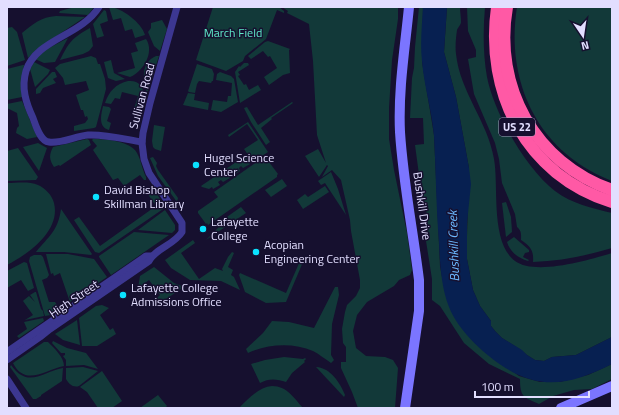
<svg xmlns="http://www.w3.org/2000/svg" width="619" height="415" viewBox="0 0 619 415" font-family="'Titillium Web',sans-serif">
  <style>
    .green { fill: #123939 }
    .water { fill: #072051 }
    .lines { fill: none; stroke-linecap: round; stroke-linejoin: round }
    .street { stroke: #3c3791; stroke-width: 7 }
    .secondary { stroke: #7b75ff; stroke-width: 10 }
    .highway { stroke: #ff59a5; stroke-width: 12 }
    .poi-dot { fill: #0ae2ff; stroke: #16102f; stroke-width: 1.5 }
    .labels { text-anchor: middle; stroke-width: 3; stroke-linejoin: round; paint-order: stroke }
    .shield { fill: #16102f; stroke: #a5a0c1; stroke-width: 1 }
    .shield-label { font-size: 11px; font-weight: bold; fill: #e2deff }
    .park-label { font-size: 12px; fill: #5feaca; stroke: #16102f }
    .street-label { font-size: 12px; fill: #e2deff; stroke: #16102f }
    .poi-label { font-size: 12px; fill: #e2deff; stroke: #16102f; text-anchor: start }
    .water-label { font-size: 13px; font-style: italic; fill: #6cb8ff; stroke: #16102f }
  </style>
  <rect width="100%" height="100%" fill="#16102f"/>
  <g class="green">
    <path d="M 75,7 L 94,7 L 88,15 L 59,13 L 60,11 Z"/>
    <path d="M 109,7 C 121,7 142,23 145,35 L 135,38 L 132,29 L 125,31 L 121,18 L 113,20 Z"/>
    <path d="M 213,7 L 279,7 L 284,11 L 284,13 L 277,10 L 266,39 L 245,56 L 243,61 L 226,71 L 196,60 Z"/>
    <path d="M 282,7 L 398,7 L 398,19 L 392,60 L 389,108 L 389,139 L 394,170 L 407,233 L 412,270 L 410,275 L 399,280 L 394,286 L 367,302 L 357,315 L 353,331 L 356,348 L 366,356 L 385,357 L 393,360 L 398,368 L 395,408 L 358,408 L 352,392 L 341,368 L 341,362 L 346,362 L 346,347 L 343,343 L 342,329 L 345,312 L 347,305 L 356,296 L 360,288 L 360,280 L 351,231 L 350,220 L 341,180 L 332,170 L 322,177 L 328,166 L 327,165 L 319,177 L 305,156 L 318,149 L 326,163 L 317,135 L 313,61 L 309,24 L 287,13 L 288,11 Z"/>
    <path d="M 419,7 L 423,7 L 422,62 L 434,135 L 440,266 L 442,277 L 458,322 L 475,343 L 519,376 L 540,382 L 560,382 L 588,375 L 612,364 L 612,379 L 592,389 L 574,390 L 553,396 L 539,404 C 524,397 520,398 520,379 L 489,364 L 464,343 L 440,306 L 432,300 L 432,279 L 426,241 L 427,215 L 420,182 L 415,145 L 424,144 L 423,118 L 410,118 L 412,78 L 414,68 L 415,47 Z"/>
    <path d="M 447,7 L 460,7 C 460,12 461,17 461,22 C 461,25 458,27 457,30 C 456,37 455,47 456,54 C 460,92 488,122 494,159 C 499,187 490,242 515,261 C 535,276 589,260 612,253 L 612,337 L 576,355 L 552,357 L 544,361 L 535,360 L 527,355 L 521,350 L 502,338 L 495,331 L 491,326 L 491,321 L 480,306 L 473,290 L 467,259 L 467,236 L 469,168 L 456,97 L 444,52 Z"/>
    <path d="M 467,7 L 485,7 C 483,30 483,54 487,77 C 494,113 526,169 555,191 C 572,204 592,208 612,213 L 612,248 C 586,256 560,261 533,262 C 534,250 530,246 521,240 C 521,235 522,231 517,227 L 515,214 L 502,183 L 499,159 L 495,143 L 474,94 L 468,59 L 476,57 L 476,50 L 468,31 Z"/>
    <path d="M 517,7 L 612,7 L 612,181 C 538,153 505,82 517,7 Z"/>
    <path d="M 104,10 L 106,11 L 108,21 L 100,24 L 104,36 L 97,38 L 93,24 Z"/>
    <path d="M 56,16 L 85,17 L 37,49 L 28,58 L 22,33 C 33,24 41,17 56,16 Z"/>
    <path d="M 162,20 L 167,29 L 160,51 L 154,46 L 148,32 L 151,28 L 151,23 Z"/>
    <path d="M 12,27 L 17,32 L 25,60 L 7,66 L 7,28 Z"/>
    <path d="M 90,28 L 93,46 L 89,51 L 83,54 L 60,60 C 69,42 72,38 90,28 Z"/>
    <path d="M 68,38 L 55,62 L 44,63 L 35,59 L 47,49 Z"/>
    <path d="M 146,39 C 155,52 143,72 130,77 L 117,73 L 135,68 L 131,53 L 138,51 L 135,43 Z"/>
    <path d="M 268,41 L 290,49 L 289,50 L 290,73 L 283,75 L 269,85 L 264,77 L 277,68 L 270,56 L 268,57 L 263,51 L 251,59 L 248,56 L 265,42 Z"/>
    <path d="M 91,56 L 96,58 L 98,64 L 100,64 L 105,79 L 106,89 L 96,127 L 94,128 L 74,131 L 74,126 L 85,123 L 88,119 L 87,116 L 85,117 L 83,110 L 81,110 L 76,95 L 89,90 L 86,81 L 65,85 L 63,78 L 55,68 L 60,64 Z"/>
    <path d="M 156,56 L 159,56 L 147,93 C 143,80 140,63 156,56 Z"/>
    <path d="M 111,60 L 114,73 L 125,79 L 116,81 L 108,78 L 104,62 Z"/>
    <path d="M 34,62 L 50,70 L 48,74 L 35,87 L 30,69 Z"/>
    <path d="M 244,63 L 248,63 L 249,65 L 238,72 L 240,75 L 238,76 L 244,85 L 246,84 L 249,90 L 258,85 L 261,90 L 240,103 L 235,72 L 239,66 L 240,67 Z"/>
    <path d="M 197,64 L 212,69 L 214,74 L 213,81 L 212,81 L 211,83 L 199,81 L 197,84 L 195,93 L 189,92 L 188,91 Z"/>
    <path d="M 23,65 L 24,65 L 21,87 L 22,97 L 7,100 L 7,69 Z"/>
    <path d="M 52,72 L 55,72 L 57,77 L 53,79 L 56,83 L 43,88 L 40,93 L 36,94 L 36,89 Z"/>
    <path d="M 220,72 L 231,76 L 234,79 L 238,102 L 221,112 L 211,110 L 213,100 L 227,102 L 228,96 L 231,96 L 232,83 L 216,80 L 217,74 Z"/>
    <path d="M 128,81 C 139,80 142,86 145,95 L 139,112 L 134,109 L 138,96 L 122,92 L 120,99 L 115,98 L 111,104 L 105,103 C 109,91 116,84 128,81 Z"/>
    <path d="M 188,93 L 195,94 L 194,100 L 209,103 L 208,110 L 183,105 Z"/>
    <path d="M 22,101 L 37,137 L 27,139 L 16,133 L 17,128 L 19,126 L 17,113 L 7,108 L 7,104 Z"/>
    <path d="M 292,102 L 293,103 L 271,118 L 272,119 L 261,128 L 270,142 L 266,145 L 251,122 L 244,108 L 247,107 L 258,125 Z"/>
    <path d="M 103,106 L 109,107 L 111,109 L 107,121 L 111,123 L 109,130 C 98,127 101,115 103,106 Z"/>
    <path d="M 248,122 L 268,152 L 253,162 L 244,149 L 258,140 L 247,124 L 229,137 L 228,135 Z"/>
    <path d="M 154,125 L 165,127 L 161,151 L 155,149 L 153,147 L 152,141 Z"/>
    <path d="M 87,139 L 89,140 L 91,145 L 60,166 L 59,165 L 54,167 C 49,159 49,155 53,147 Z"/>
    <path d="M 93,139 C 105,139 131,141 137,153 C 141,160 142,169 146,177 L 146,180 L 144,180 L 140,175 L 124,186 L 118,178 L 113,180 L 93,150 L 97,146 L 92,140 Z"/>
    <path d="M 38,143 L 47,148 L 39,171 L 23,147 Z"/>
    <path d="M 18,148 L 38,177 L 36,180 L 7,181 L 7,151 Z"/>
    <path d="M 245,156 L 250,164 L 243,168 L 241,166 L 239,168 L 240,171 L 233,176 L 231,173 L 228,175 L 230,178 L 223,182 L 221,180 L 218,182 L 220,185 L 213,189 L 212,187 L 209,189 L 202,187 L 201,186 Z"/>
    <path d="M 153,157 L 157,163 L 156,166 L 158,170 L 178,198 L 177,202 L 158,176 L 150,158 Z"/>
    <path d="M 264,157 L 266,158 L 278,174 L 277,175 L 277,177 L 208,225 L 207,223 L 206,224 L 198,213 L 198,211 L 218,197 L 214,192 Z"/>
    <path d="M 331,172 L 338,189 L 346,215 L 325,183 L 321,185 L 318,181 Z"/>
    <path d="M 282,179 L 287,186 L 271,197 L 265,190 Z"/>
    <path d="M 7,183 C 17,183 29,181 38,185 C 45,188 52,195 54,203 C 61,231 28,254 7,265 Z"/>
    <path d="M 325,186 L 329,192 L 303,209 L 297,200 L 305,194 L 308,197 Z"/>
    <path d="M 149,187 L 153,189 L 166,207 L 99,253 L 95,252 L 74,220 L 79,217 L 100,246 L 156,206 L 145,190 Z"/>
    <path d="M 506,202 L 511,217 L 512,232 L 506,237 L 502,203 Z"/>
    <path d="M 241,207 L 246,213 L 206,240 L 222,224 L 226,222 L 224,219 Z"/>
    <path d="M 61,209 L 92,254 L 91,255 L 64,252 L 36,252 C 49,236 58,231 61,209 Z"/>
    <path d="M 165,210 L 175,225 L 175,230 L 172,233 L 138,230 Z"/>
    <path d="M 134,232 L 169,235 L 111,275 L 99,257 L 99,256 Z"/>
    <path d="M 514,237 L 529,250 L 529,252 L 525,253 L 523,257 L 529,260 L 528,261 C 518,258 510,252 507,242 Z"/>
    <path d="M 193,240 L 195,243 L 181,253 L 199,279 L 215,268 L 223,271 L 222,269 L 228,257 L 232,252 L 234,253 L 228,267 L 233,270 L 231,275 L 234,277 L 240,290 L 221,281 L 190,280 L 171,268 L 165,260 Z"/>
    <path d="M 46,254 L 68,254 L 94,259 L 107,277 L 70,302 L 60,273 L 54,276 L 53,273 L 51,274 Z"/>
    <path d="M 34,255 L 41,255 L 43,257 L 49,275 L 47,278 L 42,280 L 49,302 L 55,302 L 60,310 L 51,315 L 45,316 L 29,261 L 30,257 Z"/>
    <path d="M 300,261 L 303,262 L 286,302 L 266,303 L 245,292 L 239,275 L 240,273 L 286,293 Z"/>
    <path d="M 24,262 L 27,263 L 34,288 L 28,291 L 21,280 L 7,288 L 7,271 Z"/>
    <path d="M 154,267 L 174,283 L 184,287 L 160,303 L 157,298 L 160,295 L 149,280 L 138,288 L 140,276 Z"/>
    <path d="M 335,287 L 338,287 L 339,295 L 332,324 L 331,355 L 334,360 L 331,363 C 325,359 319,354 313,351 C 293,342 267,344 248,353 L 246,349 L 263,333 L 272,321 L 289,322 L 314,328 Z"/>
    <path d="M 35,292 L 36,292 L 41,309 L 43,311 L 44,316 L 25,320 L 33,315 L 23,301 L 24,300 L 29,296 L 35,302 L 30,295 Z"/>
    <path d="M 102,305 L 109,308 L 100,315 L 110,330 L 113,328 L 116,334 L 97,346 L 82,346 L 79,318 L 96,306 Z"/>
    <path d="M 43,318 L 44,321 L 19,338 L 17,336 L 27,329 L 24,322 Z"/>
    <path d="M 77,320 L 80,345 L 63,340 L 55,334 Z"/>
    <path d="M 53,341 L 67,348 L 86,353 L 98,369 L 84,365 L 66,366 L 66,360 L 63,356 L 65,355 L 65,353 L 61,353 L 52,343 Z"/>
    <path d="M 44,342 L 48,342 C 54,348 64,357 64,366 C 45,370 25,387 13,363 Z"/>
    <path d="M 284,357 L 303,359 L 305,358 L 306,359 L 304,361 L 305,362 L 292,373 L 286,382 C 277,379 269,378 260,383 L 251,364 L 265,360 Z"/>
    <path d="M 11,365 C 28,389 42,372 63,368 L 62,381 L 41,395 L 41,396 L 36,399 L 33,399 L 10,367 Z"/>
    <path d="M 83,367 L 98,371 L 79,386 C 73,388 69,384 66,379 L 66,368 Z"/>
    <path d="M 316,367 C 331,368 340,383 345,395 L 344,397 Z"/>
    <path d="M 102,371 L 122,401 L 112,408 L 98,408 L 87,392 L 80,387 Z"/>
    <path d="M 272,386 C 287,386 294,398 303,408 L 239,408 C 248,399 259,387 272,386 Z"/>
    <path d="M 158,395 L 167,406 L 165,408 L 140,408 Z"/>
  </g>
  <path class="water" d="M 423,7 L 447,7 L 444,52 L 456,97 L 469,168 L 471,184 L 467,223 L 467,259 L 473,290 L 480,306 L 491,321 L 491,326 L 495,331 L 502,338 L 522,350 L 527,355 L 535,360 L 544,361 L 552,357 L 576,355 L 612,337 L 612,364 C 572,384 541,392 501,365 C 482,352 458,330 449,307 C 441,287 440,263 439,242 C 436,206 436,171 434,136 C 432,111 424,86 422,61 C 420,44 422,25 423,7 Z"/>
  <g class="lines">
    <g class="street">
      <path d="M 99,7 C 81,36 36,39 26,71 C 21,88 26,103 33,118 C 36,126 40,141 49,142 C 60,144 76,136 88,135 C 105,134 124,139 142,142"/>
      <path d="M 7,352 L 146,256 L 152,256"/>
      <path d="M 7,360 L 40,337 L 50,329 L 149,261 C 156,248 174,245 182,232 L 182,223 L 149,173 L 144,159 L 142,143 L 143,133 L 150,103 L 177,7"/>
      <path d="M 7,379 L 26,408"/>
    </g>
    <g class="secondary">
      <path d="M 405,408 L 419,311 L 419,280 C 413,231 403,181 400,132 C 398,90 405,48 409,7"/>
      <path d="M 561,408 L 612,386"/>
    </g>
    <g class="highway">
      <path d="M 497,7 C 485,93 526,175 612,202"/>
      <path d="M 507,7 C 493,87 535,163 612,190"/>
    </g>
  </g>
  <g class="poi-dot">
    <circle cx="196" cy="165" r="4"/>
    <circle cx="96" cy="197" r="4"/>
    <circle cx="203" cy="229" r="4"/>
    <circle cx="256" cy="252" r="4"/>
    <circle cx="123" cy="295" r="4"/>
  </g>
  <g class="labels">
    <rect class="shield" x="499" y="118" width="36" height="18" rx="3"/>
    <g class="shield-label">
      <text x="517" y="131">US 22</text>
    </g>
    <g class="park-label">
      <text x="233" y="37">March Field</text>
    </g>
    <g class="street-label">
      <text transform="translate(142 96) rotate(-75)" y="4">Sullivan Road</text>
      <text transform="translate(422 206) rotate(82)" y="4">Bushkill Drive</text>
      <text transform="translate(74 299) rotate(-34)" y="4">High Street</text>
    </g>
    <g class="poi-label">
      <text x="204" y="162">Hugel Science<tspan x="204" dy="14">Center</tspan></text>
      <text x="104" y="194">David Bishop<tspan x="104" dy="14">Skillman Library</tspan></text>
      <text x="211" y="226">Lafayette<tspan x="211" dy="14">College</tspan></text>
      <text x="264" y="249">Acopian<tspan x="264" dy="14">Engineering Center</tspan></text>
      <text x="131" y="292">Lafayette College<tspan x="131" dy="14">Admissions Office</tspan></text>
    </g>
    <g class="water-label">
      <text transform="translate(453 246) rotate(-92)" y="5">Bushkill Creek</text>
    </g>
  </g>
  <rect width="619" height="415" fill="none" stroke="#e2deff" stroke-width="16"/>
  <g transform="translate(583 36) rotate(167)" stroke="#16102f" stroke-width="3" paint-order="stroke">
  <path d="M0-3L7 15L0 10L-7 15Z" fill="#e2deff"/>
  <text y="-6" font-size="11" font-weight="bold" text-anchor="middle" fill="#e2deff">N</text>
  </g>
  <path d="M475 391v6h114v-6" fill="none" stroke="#e2deff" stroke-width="2"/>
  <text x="481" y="391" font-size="12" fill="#e2deff" stroke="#16102f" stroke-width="3" paint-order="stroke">100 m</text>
</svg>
